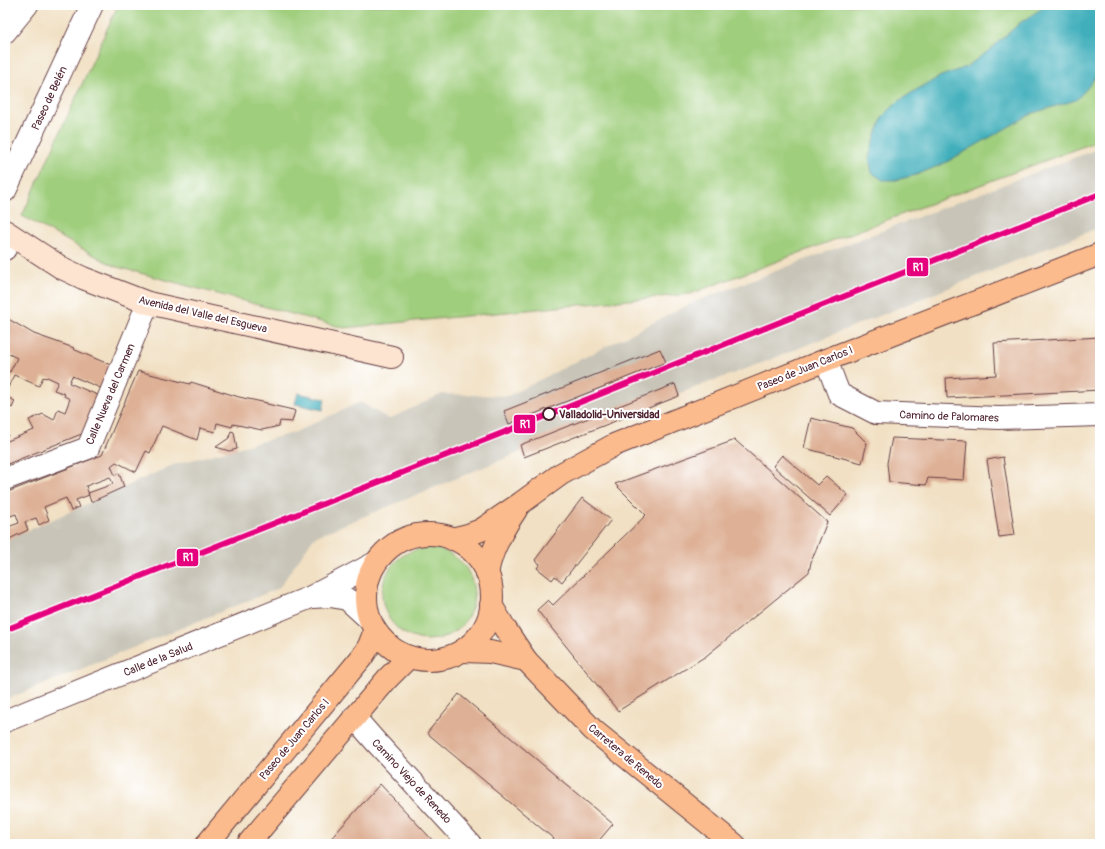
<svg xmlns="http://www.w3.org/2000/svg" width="1105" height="849" viewBox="0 0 1105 849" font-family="Pangolin,sans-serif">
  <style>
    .industrial { fill: #c8c4b8 }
    .green { fill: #9fce7c; stroke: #747654 }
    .water { fill: #3fafbb; stroke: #446773 }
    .building { fill: #deb196 }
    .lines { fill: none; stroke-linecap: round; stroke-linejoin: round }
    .street-casing { stroke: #633c42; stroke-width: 24 }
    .secondary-casing { stroke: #633c42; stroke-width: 24 }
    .primary-casing { stroke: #633c42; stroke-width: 24 }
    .street { stroke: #fff; stroke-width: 22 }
    .secondary { stroke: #fde4d1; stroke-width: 22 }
    .primary { stroke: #fbbb8d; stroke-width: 22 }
    .rail-casing { stroke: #4a1f2b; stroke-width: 4.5 }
    .rail { stroke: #fff; stroke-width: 3; stroke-dasharray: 9; stroke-linecap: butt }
    .rail-1-casing { stroke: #fff; stroke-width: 9 }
    .rail-1 { stroke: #e5007d; stroke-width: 6 }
    .stop-dot { fill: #fff; stroke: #4a1f2b; stroke-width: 2 }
    .labels { text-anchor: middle; stroke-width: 4; stroke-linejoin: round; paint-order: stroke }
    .street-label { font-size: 11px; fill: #4a1f2b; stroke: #fff }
    .stop-label { font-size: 11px; font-weight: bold; fill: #4a1f2b; stroke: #fff; text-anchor: start }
    .line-badge { stroke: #fff; stroke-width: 1.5 }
    .badge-label { font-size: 11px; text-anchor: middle; font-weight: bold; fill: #fff }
  </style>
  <rect width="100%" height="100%" fill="#fff"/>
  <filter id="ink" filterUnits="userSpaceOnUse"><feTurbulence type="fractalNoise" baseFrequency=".025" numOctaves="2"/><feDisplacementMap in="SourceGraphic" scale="8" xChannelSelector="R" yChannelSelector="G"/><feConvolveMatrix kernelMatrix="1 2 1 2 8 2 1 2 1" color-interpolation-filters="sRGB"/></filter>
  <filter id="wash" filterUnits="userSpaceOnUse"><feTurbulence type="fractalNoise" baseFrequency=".012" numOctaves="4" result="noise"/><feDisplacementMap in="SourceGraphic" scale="16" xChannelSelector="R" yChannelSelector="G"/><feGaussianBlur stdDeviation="0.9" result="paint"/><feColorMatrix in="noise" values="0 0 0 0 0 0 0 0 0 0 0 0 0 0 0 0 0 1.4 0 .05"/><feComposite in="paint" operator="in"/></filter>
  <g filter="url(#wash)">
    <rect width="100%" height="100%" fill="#f1e0c3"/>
    <path class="industrial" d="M 1100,148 L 1100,227 L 762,363 L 525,450 L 314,537 L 279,588 L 5,700 L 5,541 L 173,465 L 293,433 L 360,402 L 389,419 L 442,394 L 508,396 L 692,303 Z"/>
    <g class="green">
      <path d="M 118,5 L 1100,5 L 1100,140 L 690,294 L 344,328 L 114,266 L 22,216 Z"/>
      <circle cx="428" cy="594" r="46"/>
    </g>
    <g class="water">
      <path d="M 1047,5 L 1100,5 L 1100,70 L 1089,86 L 1076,100 L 1033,113 L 943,164 L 916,175 L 896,180 L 883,180 L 872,173 L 869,158 L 874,140 L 883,116 L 899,101 L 916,90 L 941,76 L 966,67 L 987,52 L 1021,22 Z"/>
      <path d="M 298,393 L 325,399 L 323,410 L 295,404 Z"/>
    </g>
    <g id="blocks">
      <g class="building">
        <path d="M 5,5 L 19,5 L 5,23 Z"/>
        <path d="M 5,317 L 34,334 L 74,348 L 73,349 L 113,366 L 103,389 L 72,376 L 69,383 L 100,396 L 84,433 L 5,465 L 5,442 L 34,430 L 29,420 L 43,414 L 54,420 L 58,409 L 65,412 L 70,399 L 64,396 L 65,394 L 54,390 L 58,382 L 47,377 L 46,378 L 43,377 L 39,386 L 14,375 L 5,394 L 5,375 L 7,370 L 10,372 L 17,358 L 5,352 Z"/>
        <path d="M 1100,337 L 1100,390 L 947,398 L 946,378 L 996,375 L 994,343 Z"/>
        <path d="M 660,349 L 666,362 L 509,424 L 504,411 Z"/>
        <path d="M 138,371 L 190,384 L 191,382 L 239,397 L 267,403 L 267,404 L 293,410 L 295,411 L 292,422 L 280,421 L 279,426 L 262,430 L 233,424 L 232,427 L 217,423 L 215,432 L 200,428 L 197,440 L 162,426 L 150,453 L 146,451 L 136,472 L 116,462 L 111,466 L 115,475 L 119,473 L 124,487 L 91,502 L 88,493 L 113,484 L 110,477 L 86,486 L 89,495 L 76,500 L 79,507 L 71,511 L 66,498 L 44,507 L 49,520 L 39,525 L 36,518 L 25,522 L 28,530 L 5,541 L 5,528 L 19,523 L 16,514 L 5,518 L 5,493 L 102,455 Z"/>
        <path d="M 675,384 L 679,396 L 524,457 L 520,445 Z"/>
        <path d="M 5,396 L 15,401 L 12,408 L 5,404 Z"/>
        <path d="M 811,418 L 852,428 L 867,443 L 862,463 L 804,448 Z"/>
        <path d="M 5,422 L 8,429 L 6,430 L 8,436 L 5,437 Z"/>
        <path d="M 231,431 L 234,432 L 237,449 L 229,451 L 216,447 L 229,438 Z"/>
        <path d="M 892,438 L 967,441 L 964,480 L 928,478 L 926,485 L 889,482 L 887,463 Z"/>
        <path d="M 735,440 L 827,522 L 811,562 L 809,572 L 706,656 L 618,711 L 537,610 L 548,600 L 553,605 L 646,515 L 615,484 Z"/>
        <path d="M 782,455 L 817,485 L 826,476 L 848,495 L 830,516 L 773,466 Z"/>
        <path d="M 1003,457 L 1015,535 L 999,537 L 987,460 Z"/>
        <path d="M 582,498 L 611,520 L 562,582 L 555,576 L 552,580 L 537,568 L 540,564 L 535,560 Z"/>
        <path d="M 459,694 L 613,824 L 596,844 L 560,844 L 427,733 Z"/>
        <path d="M 380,784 L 436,844 L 326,844 Z"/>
        <path d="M 632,840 L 636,844 L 628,844 Z"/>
      </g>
    </g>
  </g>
  <g filter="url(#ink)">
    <use href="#blocks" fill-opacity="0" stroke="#633c42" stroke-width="1"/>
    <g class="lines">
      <g class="street-casing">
        <g id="street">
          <path d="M 5,32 L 27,5"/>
          <path d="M 5,191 L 92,5"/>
          <path d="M 5,249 L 11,236"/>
          <path d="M 826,360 L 839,394 L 876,413 L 999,418 L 1100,415"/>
          <path d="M 5,479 L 88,448 L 148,303"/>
          <path d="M 312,597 L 331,596 L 347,599 L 370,620"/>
          <path d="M 354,717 L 375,741 L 470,844"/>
          <path d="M 5,721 L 311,597 L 375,563"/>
        </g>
      </g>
      <g class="secondary-casing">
        <path id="secondary" d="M 5,231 L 62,268 L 83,278 L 148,303 L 392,357"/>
      </g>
      <g class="primary-casing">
        <g id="primary">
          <circle cx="429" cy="597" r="63"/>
          <path d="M 452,539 L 468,535 L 481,530 L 521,503 L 561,474 L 614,445 L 826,360 L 1100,254"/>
          <path d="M 487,574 C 491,550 502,530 516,510"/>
          <path d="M 491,605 L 506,630 L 526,660 L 593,730 L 734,844"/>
          <path d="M 463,651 L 490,652 L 526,660"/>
          <path d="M 207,844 L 362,657 L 369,646 L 375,630"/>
          <path d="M 248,844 L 387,679 L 409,657"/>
        </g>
      </g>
      <use href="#street" class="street"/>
      <use href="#secondary" class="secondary"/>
      <use href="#primary" class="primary"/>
      <g class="rail-casing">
        <path id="rail" d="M 5,630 L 588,399 L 1100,194"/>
      </g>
      <use href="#rail" class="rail"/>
      <g class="rail-1-casing">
        <path id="rail-1" d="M 5,630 L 588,399 L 1100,194"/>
      </g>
      <use href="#rail-1" class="rail-1"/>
    </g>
  </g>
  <circle class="stop-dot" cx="549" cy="414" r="6"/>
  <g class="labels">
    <g class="street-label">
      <text transform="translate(49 98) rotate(-65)" y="4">Paseo de Belén</text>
      <text transform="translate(203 314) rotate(13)" y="4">Avenida del Valle del Esgueva</text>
      <text transform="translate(805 368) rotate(-22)" y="4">Paseo de Juan Carlos I</text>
      <text transform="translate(110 394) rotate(-67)" y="4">Calle Nueva del Carmen</text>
      <text transform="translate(949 416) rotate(2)" y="4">Camino de Palomares</text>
      <text transform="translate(158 659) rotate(-22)" y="4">Calle de la Salud</text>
      <text transform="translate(294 739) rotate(-50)" y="4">Paseo de Juan Carlos I</text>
      <text transform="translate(626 756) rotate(40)" y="4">Carretera de Renedo</text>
      <text transform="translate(412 781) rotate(47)" y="4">Camino Viejo de Renedo</text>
    </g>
    <g class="stop-label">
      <text x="559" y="418">Valladolid-Universidad</text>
    </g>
  </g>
  <g class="line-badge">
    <rect x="906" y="257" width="23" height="20" rx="4" fill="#e5007d"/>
    <rect x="513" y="414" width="23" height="20" rx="4" fill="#e5007d"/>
    <rect x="176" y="548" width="23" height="19" rx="4" fill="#e5007d"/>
  </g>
  <g class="badge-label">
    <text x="918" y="271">R1</text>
    <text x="525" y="428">R1</text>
    <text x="188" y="561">R1</text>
  </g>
  <rect width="1105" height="849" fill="none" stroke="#fff" stroke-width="20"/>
</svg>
